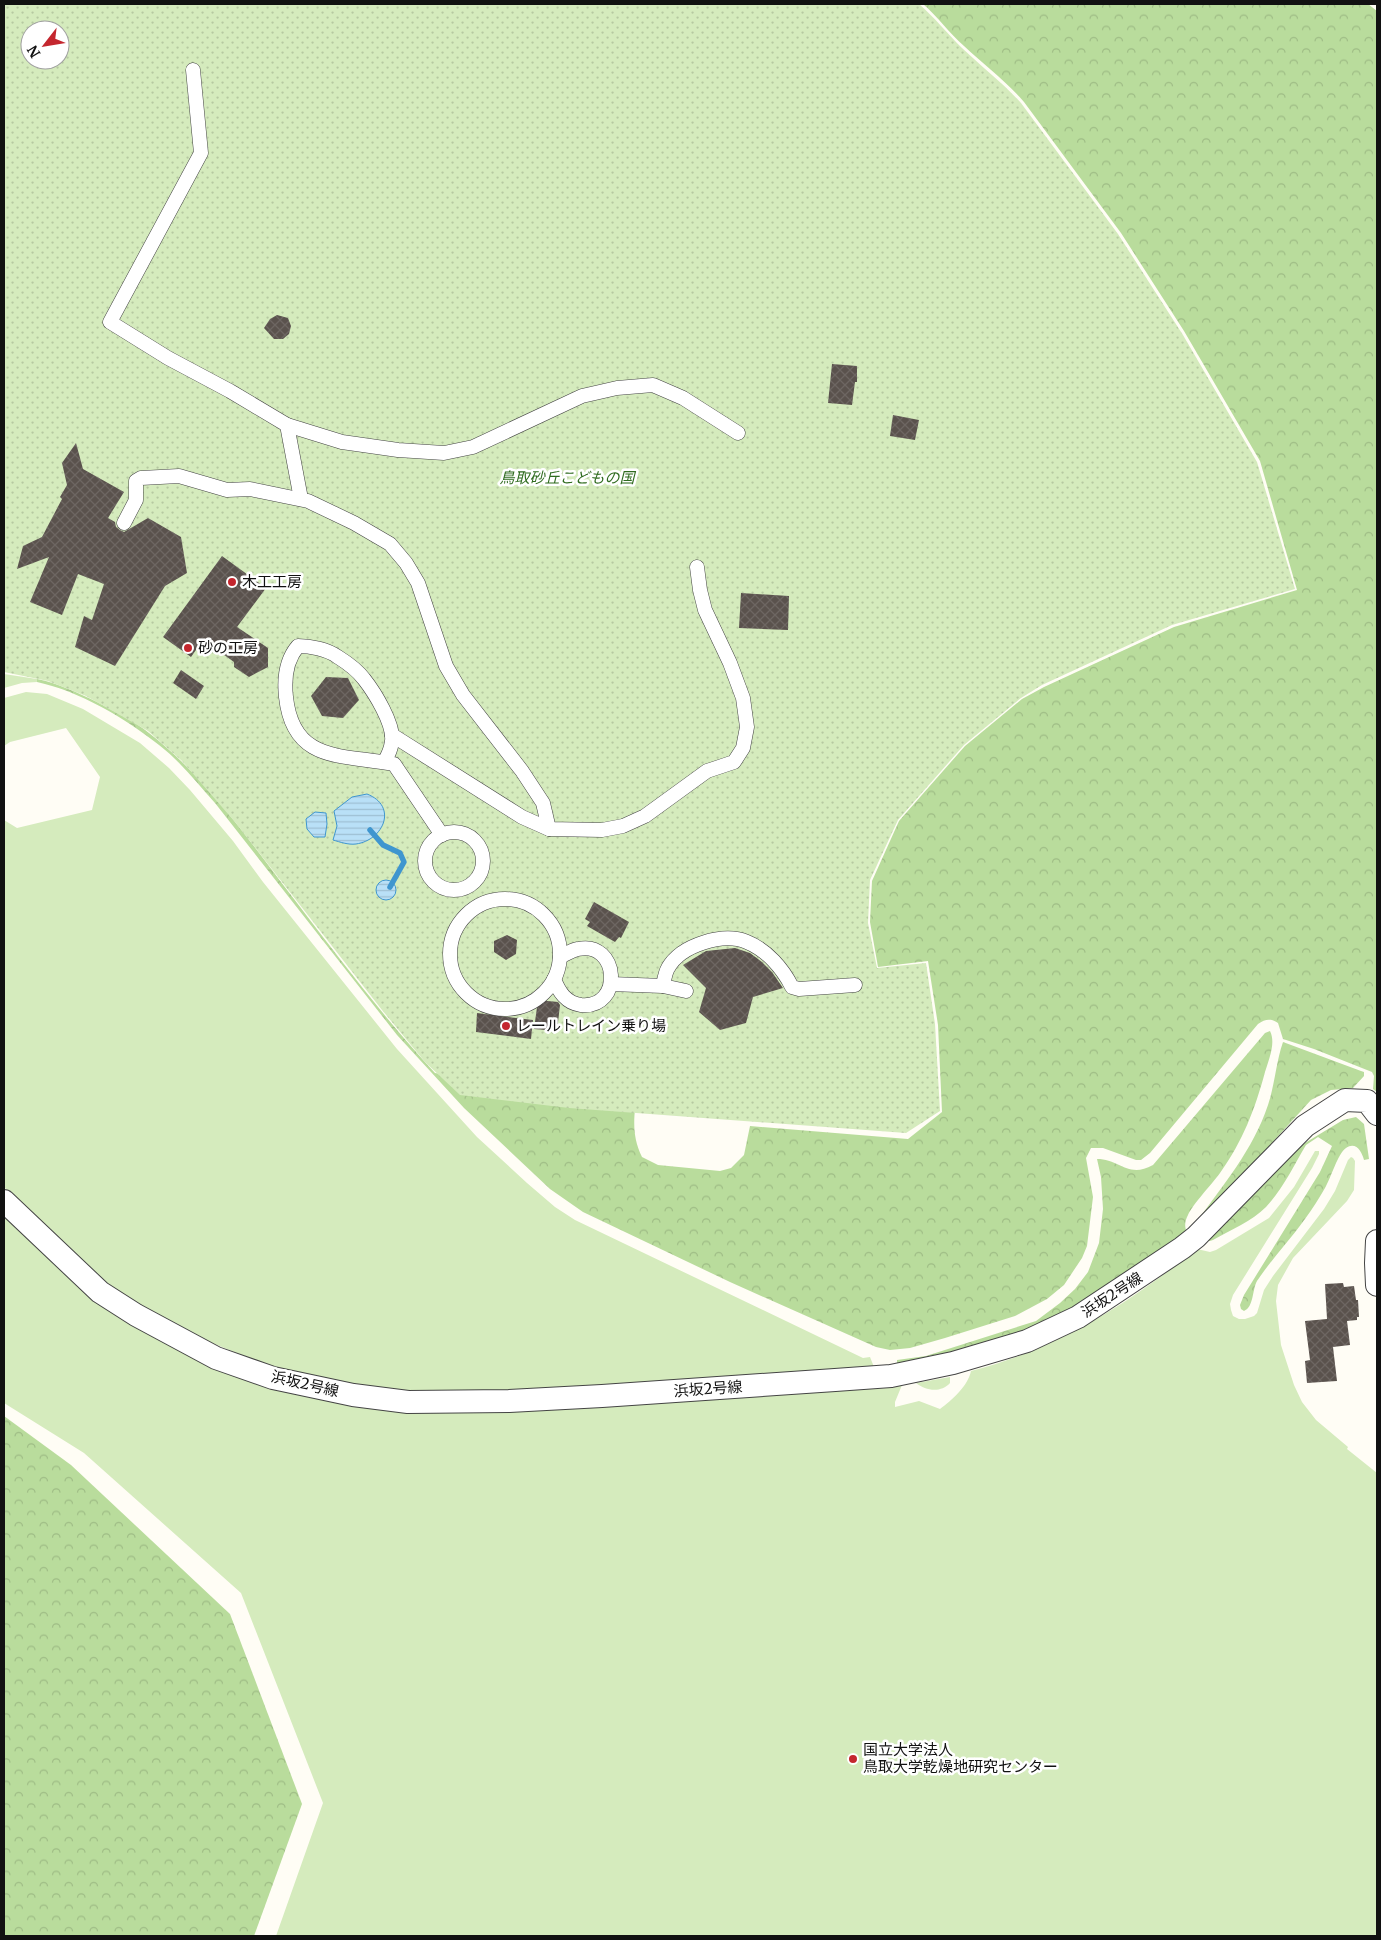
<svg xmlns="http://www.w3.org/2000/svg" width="1381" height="1940" viewBox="0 0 1381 1940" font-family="Merriweather,'Noto Sans JP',serif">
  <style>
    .grass { fill: #d5ebbd }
    .forest { fill: url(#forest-crowns) }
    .park { fill: url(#park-dots); fill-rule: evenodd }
    .water { fill: url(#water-rules); stroke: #3f96cf }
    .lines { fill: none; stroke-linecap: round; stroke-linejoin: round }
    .stream { stroke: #3f96cf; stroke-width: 5.5 }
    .building { fill: url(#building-cross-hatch) }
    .pedestrian-casing { stroke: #444; stroke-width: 15 }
    .tertiary-casing { stroke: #444; stroke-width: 24 }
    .pedestrian { stroke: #fff; stroke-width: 14 }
    .tertiary { stroke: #fff; stroke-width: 22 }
    .poi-dot { fill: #c4262e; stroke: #fff; stroke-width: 2 }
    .labels { text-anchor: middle; stroke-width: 5; stroke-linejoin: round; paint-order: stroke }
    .park-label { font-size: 15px; font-style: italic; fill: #2f6b1f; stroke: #fff }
    .poi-label { font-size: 15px; fill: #111; stroke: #fff; text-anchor: start }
    .street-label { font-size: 15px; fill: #111; stroke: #fff }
  </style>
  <defs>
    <pattern id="forest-crowns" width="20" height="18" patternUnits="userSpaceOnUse" patternTransform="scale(1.25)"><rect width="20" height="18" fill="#b9dc9c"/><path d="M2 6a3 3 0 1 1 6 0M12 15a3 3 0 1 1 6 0" fill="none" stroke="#9ebc85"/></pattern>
    <pattern id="park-dots" width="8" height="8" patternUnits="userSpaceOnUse" patternTransform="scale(1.25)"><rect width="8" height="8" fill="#d5ebbd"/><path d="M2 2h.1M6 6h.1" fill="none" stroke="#b6c8a1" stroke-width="1.8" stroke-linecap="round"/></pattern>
    <pattern id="water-rules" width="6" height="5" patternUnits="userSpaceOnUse" patternTransform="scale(1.25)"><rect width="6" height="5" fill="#b9e0f7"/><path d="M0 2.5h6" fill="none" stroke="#9ebfd3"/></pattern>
    <pattern id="building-cross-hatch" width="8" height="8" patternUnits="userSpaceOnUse" patternTransform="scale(1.25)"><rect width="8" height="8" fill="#5a524d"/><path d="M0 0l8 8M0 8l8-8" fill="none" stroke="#6d6662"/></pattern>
  </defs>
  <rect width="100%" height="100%" fill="#fffdf5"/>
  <g class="grass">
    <path d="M 4,674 L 37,679 L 37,682 L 22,683 L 4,688 Z"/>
    <path d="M 26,692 L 47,694 L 83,709 L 140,743 L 169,768 L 190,790 L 233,841 L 263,882 L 397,1049 L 477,1137 L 527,1183 L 555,1207 L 575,1220 L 863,1358 L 870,1357 L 874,1367 L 871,1370 L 472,1392 L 429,1393 L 388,1389 L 296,1374 L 268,1366 L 188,1333 L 140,1307 L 103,1280 L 67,1250 L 4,1187 L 4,820 L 17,828 L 92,810 L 100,777 L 66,728 L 10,742 L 4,746 L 4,698 Z"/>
    <path d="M 1315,1151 L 1319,1151 L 1319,1154 L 1312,1168 L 1233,1295 L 1230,1304 L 1231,1310 L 1233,1316 L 1239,1319 L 1245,1319 L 1254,1316 L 1257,1313 L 1264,1290 L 1273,1276 L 1324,1209 L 1335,1191 L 1348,1160 L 1351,1157 L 1353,1158 L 1355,1161 L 1354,1190 L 1347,1201 L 1293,1258 L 1278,1285 L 1276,1301 L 1281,1345 L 1294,1385 L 1302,1402 L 1316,1420 L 1348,1447 L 1347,1449 L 1377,1473 L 1377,1936 L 276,1936 L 323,1803 L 241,1593 L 84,1453 L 4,1403 L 4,1214 L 60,1269 L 268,1387 L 341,1404 L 400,1411 L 888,1388 L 902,1385 L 895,1402 L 895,1407 L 919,1401 L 940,1409 C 952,1400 968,1386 971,1371 C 1059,1348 1126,1305 1197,1249 L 1210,1252 L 1216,1250 L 1269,1218 L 1294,1187 Z"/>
    <path d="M 950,1377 L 950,1383 C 941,1393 926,1391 916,1383 Z"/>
  </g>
  <g class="forest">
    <path d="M 923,4 L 1368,4 L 1377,11 L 1377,1092 L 1373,1089 L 1374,1076 L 1372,1072 L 1314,1049 L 1283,1039 L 1278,1023 C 1271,1018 1265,1019 1258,1024 L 1150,1153 L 1141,1160 L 1136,1160 L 1103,1148 L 1091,1148 L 1086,1158 L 1093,1197 L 1087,1246 L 1082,1258 L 1064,1285 L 1047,1299 L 1015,1316 L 945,1338 L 910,1348 L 890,1350 L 876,1347 L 730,1282 L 583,1212 L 550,1189 L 464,1108 L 397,1035 L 215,803 C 197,783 180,761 159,745 C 125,718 79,691 37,682 L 37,679 C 58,683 78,693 97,702 C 114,711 134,721 149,733 C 207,778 250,842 294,899 C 339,958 384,1018 435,1073 L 447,1075 L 637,1088 C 635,1115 630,1132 642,1157 L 658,1165 L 720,1171 L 731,1168 L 744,1155 L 750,1126 L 908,1139 L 942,1112 L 938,1025 L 928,961 L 878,967 L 870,922 L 872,881 L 899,821 L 965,746 L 1022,699 L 1044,687 L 1174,627 L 1297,590 L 1260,461 L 1184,331 L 1121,233 L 1024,102 C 1006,81 984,65 964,46 C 949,33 938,17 923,4 Z"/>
    <path d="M 1270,1031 C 1276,1043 1269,1059 1265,1072 C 1255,1109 1243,1141 1220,1173 C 1212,1184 1193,1204 1188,1215 C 1185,1221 1184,1226 1187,1233 L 1073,1311 L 975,1349 L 897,1364 L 897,1360 L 926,1356 L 1036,1321 L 1060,1303 L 1075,1289 L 1088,1272 L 1099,1243 L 1103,1209 L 1101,1177 L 1097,1159 C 1120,1159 1128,1179 1153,1165 L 1265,1033 Z"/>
    <path d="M 1283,1042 L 1361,1071 L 1364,1072 L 1364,1076 L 1353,1088 L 1331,1090 L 1311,1100 L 1211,1210 L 1196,1223 C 1223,1185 1253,1150 1268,1105 C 1275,1084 1276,1062 1283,1042 Z"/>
    <path d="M 1356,1117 L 1364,1124 L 1369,1159 L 1364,1160 C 1362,1152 1356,1141 1346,1148 C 1338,1153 1331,1178 1325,1188 C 1313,1209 1299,1228 1283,1247 C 1274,1258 1265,1269 1257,1281 C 1252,1290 1254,1307 1244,1311 L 1241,1309 L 1240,1305 L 1244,1295 L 1320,1172 L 1332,1146 L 1318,1137 L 1306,1145 C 1294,1165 1283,1189 1266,1207 C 1252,1221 1231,1230 1213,1240 L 1210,1241 L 1206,1241 L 1300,1146 L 1343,1120 Z"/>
    <path d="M 4,1416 L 71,1465 L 230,1614 L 302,1804 L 254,1936 L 4,1936 Z"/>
  </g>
  <path class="park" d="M 4,4 L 919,4 C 935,18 947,33 962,48 C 982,67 1003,83 1021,103 L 1118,234 L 1183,335 L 1257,462 L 1295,589 L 1172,625 L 1042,685 L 1021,698 L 964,745 L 898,820 L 870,880 L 868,923 L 877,968 L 926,963 L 935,1024 L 940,1111 L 906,1133 L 569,1108 L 460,1095 L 425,1062 L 382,1010 L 235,822 L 182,761 L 148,731 L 86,696 L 48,681 L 4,672 ZM 30,30 L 60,30 L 60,60 L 30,60 Z"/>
  <g class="water">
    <path d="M 367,794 C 398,806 384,840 356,844 C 348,845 340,842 333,840 L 337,826 L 334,811 L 352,797 Z"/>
    <path d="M 315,812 L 326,813 L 327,824 L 325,837 L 314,837 L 307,829 L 306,819 Z"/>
    <circle cx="386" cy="890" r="10"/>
  </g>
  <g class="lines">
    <path class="stream" d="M 370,830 L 383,845 L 400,853 L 404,862 L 390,887"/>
  </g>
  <g class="building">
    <path d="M 277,315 L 288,318 L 291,326 L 289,334 L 283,339 L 274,339 L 264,328 L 270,319 Z"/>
    <path d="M 832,364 L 857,366 L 857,382 L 855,382 L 852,405 L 828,403 Z"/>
    <path d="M 893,415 L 919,420 L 915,440 L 890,436 Z"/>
    <path d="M 76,443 L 83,469 L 124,492 L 108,518 L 115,522 L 116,527 L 120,530 L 124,532 L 148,518 L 181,537 L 187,573 L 165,586 L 115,666 L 75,647 L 84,616 L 92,620 L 104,584 L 78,574 L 62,615 L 30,602 L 49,557 L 17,569 L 23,546 L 42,537 L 62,499 L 60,497 L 67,485 L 62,463 Z"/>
    <path d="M 222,556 L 266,588 L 237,627 L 268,648 L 268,667 L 249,677 L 234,667 L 234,662 L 203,640 L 191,657 L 163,637 Z"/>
    <path d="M 741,593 L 789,596 L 788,630 L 739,628 Z"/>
    <path d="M 181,670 L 204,686 L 196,699 L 173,683 Z"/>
    <path d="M 326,677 L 348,678 L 359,700 L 343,718 L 322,716 L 311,696 Z"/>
    <path d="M 594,902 L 629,922 L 621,938 L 619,937 L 615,942 L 587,926 L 590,922 L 585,919 Z"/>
    <path d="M 507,935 L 517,940 L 516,954 L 506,960 L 494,952 L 494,941 Z"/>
    <path d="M 735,948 L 750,953 L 762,962 L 772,972 L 783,988 L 753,997 L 746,1023 L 720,1030 L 699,1012 L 706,988 L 683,965 L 706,951 Z"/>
    <path d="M 538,1000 L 558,1002 L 560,1005 L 557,1031 L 534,1029 Z"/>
    <path d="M 477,1013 L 533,1020 L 531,1039 L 476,1032 Z"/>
    <path d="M 1343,1283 L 1344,1287 L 1354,1286 L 1356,1300 L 1358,1300 L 1359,1317 L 1357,1317 L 1357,1320 L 1347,1321 L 1350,1345 L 1333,1347 L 1337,1381 L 1307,1383 L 1305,1361 L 1310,1360 L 1305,1321 L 1327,1319 L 1325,1284 Z"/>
  </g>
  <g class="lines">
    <g class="pedestrian-casing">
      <g id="pedestrian">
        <path d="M 193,70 L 201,153 L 110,322 L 168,358 L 230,391 L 287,425 L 342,442 L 398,450 L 444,453 L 473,447 L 582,396 L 617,388 L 653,385 L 683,398 L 738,433"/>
        <path d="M 287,425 L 301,499"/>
        <path d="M 124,523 L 136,500 L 136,481 L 141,478 L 179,476 L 227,490 L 250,489 L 308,501 L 354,523 L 390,544 L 406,563 L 418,583 L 446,666 L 463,695 L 522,771 L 543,803 L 549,829"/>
        <path d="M 392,735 L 522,817 L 549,829 L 602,830 L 623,826 L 645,816 L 707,771 L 734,762 L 743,748 L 747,727 L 743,698 L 730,663 L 705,610 L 700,590 L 697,567"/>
        <path d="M 384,762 C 388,756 391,749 392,741 C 394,724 375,693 364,679 C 358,671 346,662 338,657 C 327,649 310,646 298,646 C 286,660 284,679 286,697 C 293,764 344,754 394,764 L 442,835"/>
        <circle cx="454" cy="861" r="29"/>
        <circle cx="505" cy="954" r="55"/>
        <path d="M 554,979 C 559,992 566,1003 581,1005 C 624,1009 619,940 578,949 C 572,950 566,954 560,957"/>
        <path d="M 611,984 L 663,986 L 686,991"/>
        <path d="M 663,986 C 664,981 665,973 668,968 C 681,945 723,932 747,942 C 767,950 783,969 792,987 L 799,989 L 855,985"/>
      </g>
    </g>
    <g class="tertiary-casing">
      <g id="tertiary">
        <path d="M 4,1201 L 100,1292 L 136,1315 L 216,1358 L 273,1378 L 353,1395 L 408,1402 L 509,1401 L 602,1396 L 835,1380 L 891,1376 L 953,1363 L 1027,1341 L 1078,1317 L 1182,1248 L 1196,1237 L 1305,1126 L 1345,1100 L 1367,1101 L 1377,1114"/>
        <path d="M 1377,1241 L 1376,1263 L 1377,1285"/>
      </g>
    </g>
    <use href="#pedestrian" class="pedestrian"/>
    <use href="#tertiary" class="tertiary"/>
  </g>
  <g class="poi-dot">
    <circle cx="232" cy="582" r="5"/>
    <circle cx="188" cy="648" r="5"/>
    <circle cx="506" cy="1026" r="5"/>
    <circle cx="853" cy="1759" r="5"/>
  </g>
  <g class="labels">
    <g class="park-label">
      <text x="567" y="483">鳥取砂丘こどもの国</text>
    </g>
    <g class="poi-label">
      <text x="242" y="587">木工工房</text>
      <text x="198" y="653">砂の工房</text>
      <text x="516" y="1031">レールトレイン乗り場</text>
      <text x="863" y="1755">国立大学法人<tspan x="863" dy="17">鳥取大学乾燥地研究センター</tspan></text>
    </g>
    <g class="street-label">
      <text transform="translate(1112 1295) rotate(-33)" y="5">浜坂2号線</text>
      <text transform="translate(305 1384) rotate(13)" y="5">浜坂2号線</text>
      <text transform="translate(708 1389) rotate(-4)" y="5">浜坂2号線</text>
    </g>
  </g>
  <rect width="1381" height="1940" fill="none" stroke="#111111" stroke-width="10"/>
  <g transform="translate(45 45) rotate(239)"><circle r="24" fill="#ffffff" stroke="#a0a0a0"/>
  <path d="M0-4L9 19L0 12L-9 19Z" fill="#c4262e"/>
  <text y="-8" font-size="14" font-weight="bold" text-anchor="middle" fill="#111111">N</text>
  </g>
</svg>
